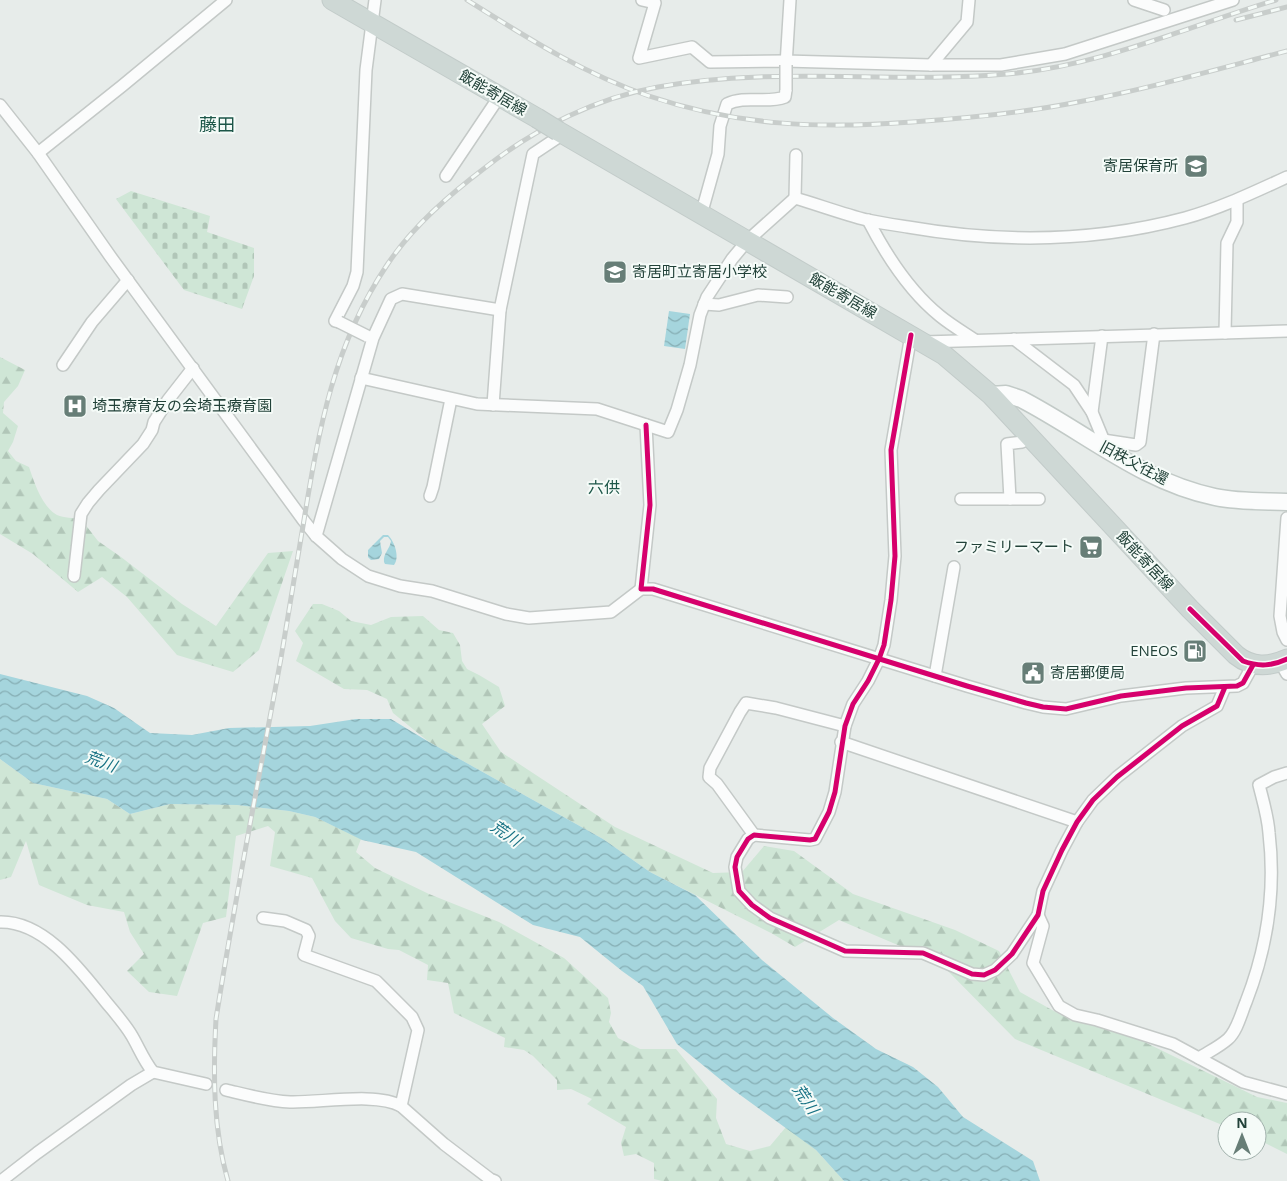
<svg xmlns="http://www.w3.org/2000/svg" width="1287" height="1181" viewBox="0 0 1287 1181" font-family="'Open Sans','Noto Sans JP',sans-serif">
  <style>
    .forest { fill: url(#forest-firs) }
    .cemetery { fill: url(#cemetery-stones) }
    .water { fill: url(#water-waves) }
    .lines { fill: none; stroke-linecap: round; stroke-linejoin: round }
    .street-casing { stroke: #c4c9c7; stroke-width: 14 }
    .secondary-casing { stroke: #c2cac7; stroke-width: 19 }
    .primary-casing { stroke: #c2cbc9; stroke-width: 21 }
    .street { stroke: #fbfcfc; stroke-width: 11 }
    .secondary { stroke: #fbfcfc; stroke-width: 16 }
    .primary { stroke: #ced8d5; stroke-width: 19 }
    .rail-casing { stroke: #c8cdcb; stroke-width: 5 }
    .rail { stroke: #f5fbf8; stroke-width: 3; stroke-dasharray: 9; stroke-linecap: butt }
    .street-bridge-casing { stroke: #c4c9c7; stroke-width: 14; stroke-linecap: butt }
    .primary-bridge-casing { stroke: #c2cbc9; stroke-width: 21; stroke-linecap: butt }
    .street-bridge { stroke: #fbfcfc; stroke-width: 11 }
    .primary-bridge { stroke: #ced8d5; stroke-width: 19 }
    .cycleway-casing { stroke: #f5fbf8; stroke-width: 8 }
    .cycleway { stroke: #d6006c; stroke-width: 5 }
    .labels { text-anchor: middle; stroke-width: 4; stroke-linejoin: round; paint-order: stroke }
    .street-label { font-size: 15px; fill: #224239; stroke: #f5fbf8 }
    .poi-label { font-size: 15px; fill: #224239; stroke: #f5fbf8; text-anchor: end }
    .neighbourhood-label { font-size: 16px; fill: #1c5648; stroke: #f5fbf8 }
    .water-label { font-size: 16px; font-style: italic; fill: #177284; stroke: #f5fbf8 }
    .quarter-label { font-size: 18px; fill: #1c5648; stroke: #f5fbf8 }
  </style>
  <defs>
    <pattern id="forest-firs" width="22" height="20" patternUnits="userSpaceOnUse" patternTransform="scale(1.25)"><rect width="22" height="20" fill="#cfe6d6"/><path d="M5 1l3.5 6h-7zM16 11l3.5 6h-7z" fill="#b1c6b8"/></pattern>
    <pattern id="cemetery-stones" width="16" height="16" patternUnits="userSpaceOnUse" patternTransform="scale(1.25)"><rect width="16" height="16" fill="#cfe6d6"/><path d="M2 7V4a2 2 0 0 1 4 0v3zM10 15v-3a2 2 0 0 1 4 0v3z" fill="#b1c6b8"/></pattern>
    <pattern id="water-waves" width="16" height="10" patternUnits="userSpaceOnUse" patternTransform="scale(1.25)"><rect width="16" height="10" fill="#a5d5dd"/><path d="M0 5q4-4 8 0t8 0" fill="none" stroke="#86aeb4"/></pattern>
  </defs>
  <rect width="100%" height="100%" fill="#e7ecea"/>
  <g class="forest">
    <path d="M 0,357 L 25,370 L 18,386 L 4,402 L 3,413 L 18,426 L 13,442 L 8,451 L 16,461 L 29,467 C 34,482 42,507 57,515 C 64,518 73,518 81,519 L 98,541 L 121,557 L 182,604 L 216,626 L 268,553 L 293,551 L 259,650 L 233,672 L 177,655 L 127,597 L 102,577 L 78,592 L 33,554 L 0,534 Z"/>
    <path d="M 313,604 L 322,604 L 339,611 L 351,621 L 371,625 L 391,617 L 423,616 L 439,630 L 453,633 L 460,645 L 462,661 L 467,669 L 479,675 L 499,687 L 505,706 L 482,724 L 501,752 L 615,827 L 713,873 L 742,872 L 764,846 L 794,851 L 853,894 L 955,930 L 999,951 L 1020,992 L 1061,1015 L 1126,1033 L 1257,1097 L 1287,1103 L 1287,1154 L 1257,1139 L 1257,1121 L 1227,1121 L 1227,1127 L 1015,1039 L 940,963 L 839,920 L 795,947 L 771,933 L 650,872 L 603,839 L 429,742 L 393,713 L 387,699 L 367,690 L 344,689 L 296,661 L 303,643 L 295,631 Z"/>
    <path d="M 0,759 L 33,783 L 107,799 L 130,814 L 170,804 L 237,805 L 289,811 L 315,817 L 361,839 L 356,852 L 375,868 L 429,894 L 499,922 L 564,958 L 608,998 L 611,1013 L 609,1022 L 618,1038 L 640,1049 L 676,1049 L 717,1099 L 716,1118 L 726,1144 L 750,1151 L 770,1146 L 786,1127 L 816,1150 L 844,1181 L 662,1181 L 654,1179 L 654,1163 L 636,1154 L 624,1156 L 621,1143 L 626,1127 L 587,1104 L 592,1099 L 571,1089 L 557,1090 L 557,1080 L 533,1056 L 524,1050 L 504,1047 L 505,1038 L 454,1013 L 448,983 L 427,980 L 428,965 L 399,950 L 388,949 L 351,938 L 335,921 L 312,878 L 270,866 L 275,832 L 268,826 L 236,836 L 226,917 L 203,923 L 177,996 L 149,992 L 127,971 L 144,954 L 130,932 L 124,912 L 87,905 L 39,885 L 26,841 L 11,877 L 0,880 Z"/>
  </g>
  <path class="cemetery" d="M 131,191 L 210,216 L 207,232 L 254,248 L 254,276 L 242,309 L 184,290 L 116,199 Z"/>
  <g class="water">
    <path d="M 669,311 L 690,314 L 685,349 L 664,346 Z"/>
    <path d="M 383,535 L 388,535 C 395,542 400,558 394,565 L 385,564 L 384,562 C 383,553 390,549 391,541 L 388,537 L 384,537 L 380,541 L 382,553 L 379,559 L 371,560 L 368,557 L 368,550 Z"/>
    <path d="M 0,674 L 87,696 L 114,708 L 150,733 L 192,735 L 229,728 L 310,726 L 356,719 L 391,719 L 429,742 L 603,839 L 650,872 L 695,895 L 762,960 L 833,1018 L 876,1049 L 913,1067 L 938,1087 L 963,1117 L 1033,1161 L 1040,1181 L 844,1181 L 816,1150 L 732,1089 L 677,1044 L 643,986 L 622,971 L 580,937 L 533,925 L 416,852 L 362,840 L 315,817 L 289,811 L 237,805 L 170,804 L 130,814 L 107,799 L 33,783 L 0,759 Z"/>
  </g>
  <g class="lines">
    <g class="street-casing">
      <g id="street">
        <path d="M 642,0 L 655,3 L 639,58 L 692,47 L 710,62 L 785,61 L 931,65 L 1001,65 L 1065,54 L 1233,0"/>
        <path d="M 1134,0 L 1164,10"/>
        <path d="M 786,65 L 790,0"/>
        <path d="M 931,65 L 967,22 L 969,0"/>
        <path d="M 0,105 L 38,153 L 110,256 L 304,521 L 316,536 L 342,559 L 368,576 L 400,586 L 432,591 L 506,614 L 529,618 L 611,612 L 641,589 L 653,589 L 967,686 L 1026,703 L 1043,707 L 1066,709 L 1121,696 L 1186,688 L 1237,686 L 1243,683 L 1253,665"/>
        <path d="M 38,153 L 122,86 L 226,0"/>
        <path d="M 446,176 L 499,97"/>
        <path d="M 795,198 L 796,155"/>
        <path d="M 701,215 L 718,154 L 720,126 L 727,104 C 745,95 767,104 785,97 L 786,90"/>
        <path d="M 868,220 C 886,255 909,291 940,316 C 951,325 963,332 975,340"/>
        <path d="M 704,304 L 719,305 L 758,295 L 787,297"/>
        <path d="M 339,322 L 335,321 L 353,286 L 357,272 L 366,70 L 375,0"/>
        <path d="M 1225,333 L 1227,243 L 1237,222 L 1237,200"/>
        <path d="M 911,335 L 891,450 L 895,556 L 891,600 L 884,645 L 879,659 L 868,681 L 853,704 L 845,726 L 835,792 L 829,812 L 815,839 L 810,840 L 754,835 L 748,839 L 737,857 L 735,867 L 739,891 L 752,905 L 770,918 L 845,951 L 923,953 L 972,974 L 984,975 L 995,970 L 1012,954 L 1038,915 L 1043,891 L 1062,850 L 1077,822 L 1093,800 L 1117,777 L 1182,726 L 1217,706 L 1225,687"/>
        <path d="M 1102,336 L 1092,412 L 1106,446"/>
        <path d="M 1014,339 L 1074,385 L 1092,412"/>
        <path d="M 924,342 L 1287,331"/>
        <path d="M 63,365 L 92,322 L 128,280"/>
        <path d="M 361,378 L 477,404 L 597,409 L 668,432 L 677,410 L 690,365 L 700,315 L 707,297 L 732,259 L 747,241 L 795,198 C 819,205 843,214 867,220 C 881,223 895,225 908,227 C 1000,243 1095,242 1185,218 C 1221,208 1254,192 1287,177"/>
        <path d="M 493,405 L 500,310 L 533,154 L 563,134"/>
        <path d="M 1103,440 L 1136,445 L 1140,442 L 1154,334"/>
        <path d="M 430,496 L 433,487 L 451,399"/>
        <path d="M 961,499 L 1039,499"/>
        <path d="M 1010,499 L 1007,444 L 1022,442 L 1029,436"/>
        <path d="M 1287,518 L 1280,616 L 1283,632 L 1287,640"/>
        <path d="M 316,536 L 373,338 L 391,299 L 402,294 L 500,310"/>
        <path d="M 74,576 L 81,514 L 88,503 L 99,490 L 143,444 L 152,430 L 154,422 L 168,400 L 193,368"/>
        <path d="M 641,589 L 650,505 L 646,425"/>
        <path d="M 1280,662 L 1287,674"/>
        <path d="M 935,676 L 954,567"/>
        <path d="M 841,742 L 1077,822"/>
        <path d="M 754,835 L 717,784 L 709,777 L 710,768 L 740,712 L 746,703 L 776,708 L 845,726"/>
        <path d="M 1038,915 L 1043,926 L 1033,963 L 1059,1006 L 1075,1015 L 1097,1020 L 1173,1044 L 1243,1082 L 1287,1094"/>
        <path d="M 263,918 L 285,921 L 306,930 L 309,936 L 304,955 L 376,981 L 412,1017 L 418,1030 L 401,1106"/>
        <path d="M 0,922 C 45,921 81,971 106,1002 C 115,1013 125,1024 132,1036 C 139,1048 144,1061 153,1072 L 206,1084"/>
        <path d="M 1199,1058 C 1208,1052 1219,1047 1228,1039 C 1237,1031 1241,1014 1246,1002 C 1267,948 1276,892 1269,833 C 1268,817 1263,801 1259,785 L 1274,777 L 1287,773"/>
        <path d="M 226,1090 C 247,1095 268,1101 290,1102 C 319,1103 377,1092 401,1106 L 444,1144 L 490,1179 L 495,1181"/>
        <path d="M 1,1181 L 37,1153 L 131,1085 L 153,1072"/>
      </g>
    </g>
    <g class="secondary-casing">
      <path id="secondary" d="M 991,395 L 1006,394 L 1021,399 C 1085,432 1142,482 1215,497 C 1238,502 1264,501 1287,502"/>
    </g>
    <g class="primary-casing">
      <g id="primary">
        <path d="M 332,0 L 537,118"/>
        <path d="M 558,131 L 944,355 L 991,395 L 1190,609 L 1236,655 C 1252,668 1269,667 1287,659"/>
      </g>
    </g>
    <use href="#street" class="street"/>
    <use href="#secondary" class="secondary"/>
    <use href="#primary" class="primary"/>
    <g class="rail-casing">
      <g id="rail">
        <path d="M 467,0 C 526,37 582,73 649,96 C 738,126 820,129 912,122 C 968,118 1023,113 1078,102 C 1148,89 1218,69 1287,51"/>
        <path d="M 1236,20 L 1287,7"/>
        <path d="M 228,1181 C 213,1129 213,1073 216,1019 C 235,898 259,778 281,658 C 289,612 296,566 304,520 C 319,428 334,344 387,265 C 413,226 449,195 486,167 C 536,128 596,98 658,87 C 773,66 891,84 1007,74 C 1101,66 1186,27 1276,0"/>
      </g>
    </g>
    <use href="#rail" class="rail"/>
    <g class="street-bridge-casing">
      <g id="street-bridge">
        <path d="M 786,65 L 786,90"/>
        <path d="M 339,322 L 367,336"/>
      </g>
    </g>
    <g class="primary-bridge-casing">
      <path id="primary-bridge" d="M 537,118 L 558,131"/>
    </g>
    <use href="#street-bridge" class="street-bridge"/>
    <use href="#primary-bridge" class="primary-bridge"/>
    <g class="cycleway-casing">
      <g id="cycleway">
        <path d="M 911,335 L 891,450 L 895,556 L 891,600 L 884,645 L 879,659 L 868,681 L 853,704 L 845,726 L 835,792 L 829,812 L 815,839 L 810,840 L 754,835 L 748,839 L 737,857 L 735,867 L 739,891 L 752,905 L 770,918 L 845,951 L 923,953 L 972,974 L 984,975 L 995,970 L 1012,954 L 1038,915 L 1043,891 L 1062,850 L 1077,822 L 1093,800 L 1117,777 L 1182,726 L 1217,706 L 1225,687"/>
        <path d="M 646,425 L 650,505 L 641,589 L 653,589 L 967,686 L 1026,703 L 1043,707 L 1066,709 L 1121,696 L 1186,688 L 1237,686 L 1243,683 L 1253,665"/>
        <path d="M 1190,609 L 1243,661 C 1259,667 1272,666 1287,659"/>
      </g>
    </g>
    <use href="#cycleway" class="cycleway"/>
  </g>
  <defs>
    <g id="school-square" transform="scale(1.25)"><rect x="-9" y="-9" width="18" height="18" rx="4" fill="#677e77" stroke="#f5fbf8"/><path d="M0-5L7-2L0 1L-7-2ZM-4 1L0 2.5L4 1V4Q0 6-4 4Z" fill="#fff"/></g>
    <g id="hospital-square" transform="scale(1.25)"><rect x="-9" y="-9" width="18" height="18" rx="4" fill="#677e77" stroke="#f5fbf8"/><path d="M-5-5h3v3.5h4V-5h3V5h-3V1.5h-4V5h-3Z" fill="#fff"/></g>
    <g id="supermarket-square" transform="scale(1.25)"><rect x="-9" y="-9" width="18" height="18" rx="4" fill="#677e77" stroke="#f5fbf8"/><path d="M-6-5.5h2.5l.6 2H6L4.5 2H-2.5L-4.4-4H-6ZM-1.5 3.2a1.3 1.3 0 1 0 .1 0ZM3 3.2a1.3 1.3 0 1 0 .1 0Z" fill="#fff"/></g>
    <g id="fuel-square" transform="scale(1.25)"><rect x="-9" y="-9" width="18" height="18" rx="4" fill="#677e77" stroke="#f5fbf8"/><path d="M-5.5-6h7V0h2V4h1.3V-2.5L3-4.5l.8-.8L6-3V5H2.5V1h-1V6h-7ZM-4.2-4.7v3.2H.2V-4.7Z" fill="#fff"/></g>
    <g id="civic-square" transform="scale(1.25)"><rect x="-9" y="-9" width="18" height="18" rx="4" fill="#677e77" stroke="#f5fbf8"/><path d="M-.6-6.5H3V-4.5H.6V-3L4-1V1h2V6H-6V1h2V-1L-.6-3ZM-1.2 2.5V6h2.4V2.5Z" fill="#fff"/></g>
  </defs>
  <g fill-rule="evenodd">
    <use href="#school-square" x="1196" y="166"/>
    <use href="#school-square" x="615" y="272"/>
    <use href="#hospital-square" x="75" y="406"/>
    <use href="#supermarket-square" x="1091" y="547"/>
    <use href="#fuel-square" x="1195" y="651"/>
    <use href="#civic-square" x="1033" y="673"/>
  </g>
  <g class="labels">
    <g class="street-label">
      <text transform="translate(493 93) rotate(30)" y="5">飯能寄居線</text>
      <text transform="translate(843 296) rotate(30)" y="5">飯能寄居線</text>
      <text transform="translate(1134 463) rotate(28)" y="5">旧秩父往還</text>
      <text transform="translate(1145 561) rotate(47)" y="5">飯能寄居線</text>
    </g>
    <g class="poi-label">
      <text x="1178" y="171">寄居保育所</text>
      <text x="632" y="277" text-anchor="start">寄居町立寄居小学校</text>
      <text x="92" y="411" text-anchor="start">埼玉療育友の会埼玉療育園</text>
      <text x="1074" y="552">ファミリーマート</text>
      <text x="1178" y="656">ENEOS</text>
      <text x="1050" y="678" text-anchor="start">寄居郵便局</text>
    </g>
    <g class="neighbourhood-label">
      <text x="604" y="493">六供</text>
    </g>
    <g class="water-label">
      <text transform="translate(101 761) rotate(20)" y="6">荒川</text>
      <text transform="translate(506 833) rotate(34)" y="6">荒川</text>
      <text transform="translate(806 1099) rotate(56)" y="6">荒川</text>
    </g>
    <g class="quarter-label">
      <text x="217" y="131">藤田</text>
    </g>
  </g>
  <g transform="translate(1242 1136)"><circle r="24" fill="#f5fbf8" stroke="#a1b1ac"/>
  <path d="M0-4L9 19L0 12L-9 19Z" fill="#677e77"/>
  <text y="-8" font-size="14" font-weight="bold" text-anchor="middle" fill="#224239">N</text>
  </g>
</svg>
